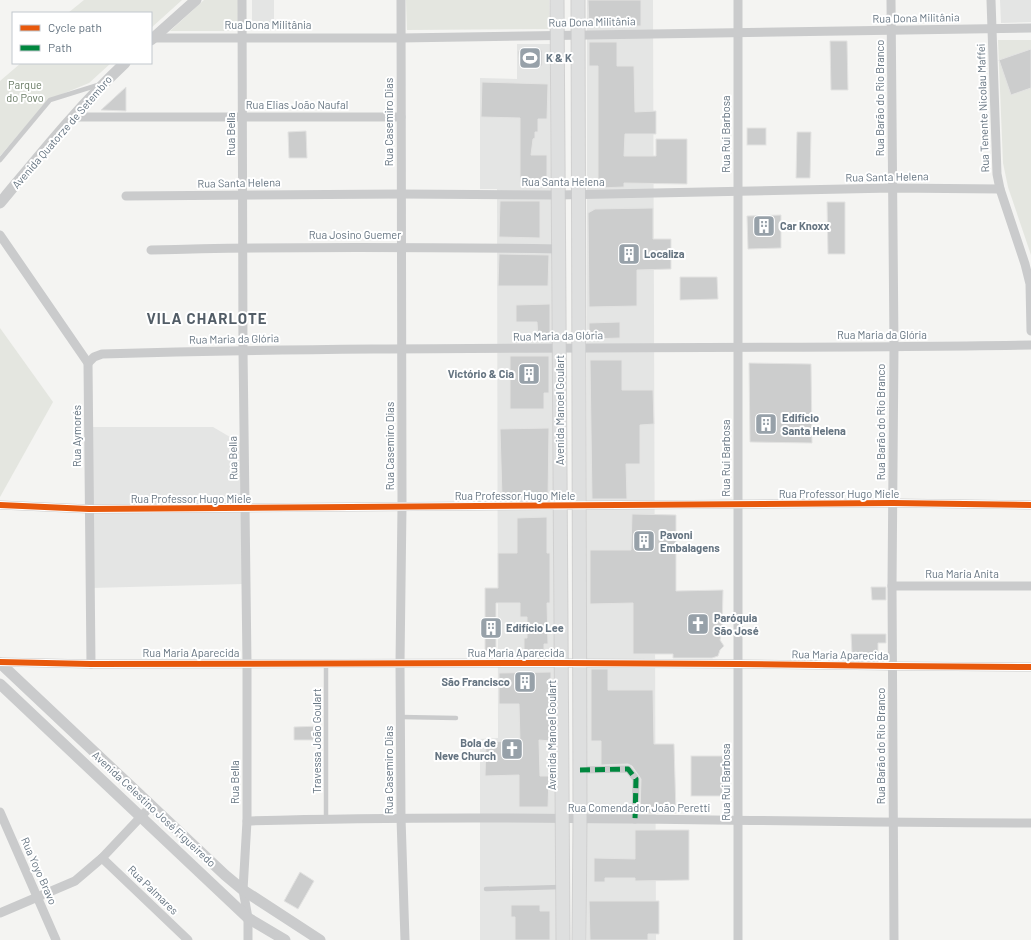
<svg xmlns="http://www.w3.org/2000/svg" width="1031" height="940" viewBox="0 0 1031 940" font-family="Barlow,sans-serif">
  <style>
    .built { fill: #e4e5e4 }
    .green { fill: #e4e6e0 }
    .building { fill: #cccdcd; stroke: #e3e3e2 }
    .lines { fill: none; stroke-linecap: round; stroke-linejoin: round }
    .secondary-casing { stroke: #d0d0d0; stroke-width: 15 }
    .service { stroke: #cacbcc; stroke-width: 4.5 }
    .pedestrian { stroke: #cacbcc; stroke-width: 7 }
    .minor { stroke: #cacbcc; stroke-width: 9 }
    .tertiary { stroke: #cacbcc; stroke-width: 11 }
    .secondary { stroke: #dedfdf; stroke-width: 13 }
    .quiet { stroke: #00873e; stroke-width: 5; stroke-dasharray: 10 5; stroke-linecap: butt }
    .cycleway-casing { stroke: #fff; stroke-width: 8 }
    .cycleway { stroke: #e8590c; stroke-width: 6 }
    .labels { text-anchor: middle; stroke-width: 4; stroke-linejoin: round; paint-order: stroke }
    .street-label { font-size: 11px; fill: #657481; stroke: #fff }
    .poi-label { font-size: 11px; font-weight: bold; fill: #657481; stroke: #fff; text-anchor: start }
    .park-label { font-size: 11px; fill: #677963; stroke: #fff }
    .district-label { font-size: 15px; font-weight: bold; letter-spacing: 1px; fill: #525d67; stroke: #fff }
  </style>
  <rect width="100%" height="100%" fill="#f4f4f2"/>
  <g class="built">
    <rect x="252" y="0" width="22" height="30"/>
    <path d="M 587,0 L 653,0 L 656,940 L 587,940 Z"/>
    <path d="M 1000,0 L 1031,0 L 1031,22 L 1001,23 Z"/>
    <path d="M 517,44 L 550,44 L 556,940 L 480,940 L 480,739 L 498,738 L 497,189 L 480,189 L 480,78 L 517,79 Z"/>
    <path d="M 91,427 L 213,427 L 242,444 L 244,584 L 91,588 Z"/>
  </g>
  <g class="green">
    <path d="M 84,0 L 182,0 L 151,28 L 151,13 L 68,13 Z"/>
    <path d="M 204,0 L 239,0 L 239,28 L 237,31 L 170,31 Z"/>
    <path d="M 406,0 L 549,0 L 550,29 L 407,30 Z"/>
    <path d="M 998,40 L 1031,40 L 1031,255 L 1008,187 L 1003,163 Z"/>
    <path d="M 21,63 L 111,63 L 89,83 L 48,100 L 0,156 L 0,81 Z"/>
    <path d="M 0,328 L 53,402 L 0,497 Z"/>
  </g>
  <g class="building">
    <path d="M 588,0 L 641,0 L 641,26 L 589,26 Z"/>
    <path d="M 830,41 L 847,41 L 848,90 L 831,90 Z"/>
    <path d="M 589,42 L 617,42 L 617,66 L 634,66 L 635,112 L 656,111 L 656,134 L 625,134 L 624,156 L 656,156 L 656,139 L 687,139 L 687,184 L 624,183 L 624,187 L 598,188 L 598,66 L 589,66 Z"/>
    <path d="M 1031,49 L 1031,88 L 1011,95 L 999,60 Z"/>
    <path d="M 542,50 L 542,66 L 519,66 L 518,51 Z"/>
    <path d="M 482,82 L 548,84 L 547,119 L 538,119 L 538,132 L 535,132 L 535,138 L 533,139 L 531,155 L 547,155 L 547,182 L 520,182 L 520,118 L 481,117 Z"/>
    <path d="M 126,87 L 126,111 L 101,110 Z"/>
    <rect x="747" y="128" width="19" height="17"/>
    <path d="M 306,131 L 307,158 L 289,158 L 288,132 Z"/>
    <path d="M 797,132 L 811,132 L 810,178 L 796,178 Z"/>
    <path d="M 500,201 L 540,201 L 540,238 L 499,237 Z"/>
    <path d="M 827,202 L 845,202 L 845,254 L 828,254 Z"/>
    <path d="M 653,208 L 653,239 L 671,239 L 671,269 L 637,270 L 637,306 L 589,307 L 588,213 L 595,209 Z"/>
    <path d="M 781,215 L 781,248 L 748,249 L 747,216 Z"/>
    <path d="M 499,254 L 549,255 L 548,286 L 498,286 Z"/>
    <path d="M 680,277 L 717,277 L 718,299 L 680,300 Z"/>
    <path d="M 550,304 L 550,337 L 538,338 L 537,322 L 516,322 L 516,305 Z"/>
    <path d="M 620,322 L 620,338 L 589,339 L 589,323 Z"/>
    <path d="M 510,356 L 549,356 L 549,393 L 544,393 L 544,409 L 510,409 Z"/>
    <path d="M 590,360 L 622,360 L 622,390 L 653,390 L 654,424 L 640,425 L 640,464 L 626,464 L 627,499 L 592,499 Z"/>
    <path d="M 749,363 L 811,364 L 812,443 L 750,442 Z"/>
    <path d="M 549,428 L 548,498 L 502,497 L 500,429 Z"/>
    <path d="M 632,514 L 676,515 L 676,591 L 723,590 L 722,631 L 720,640 L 724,646 L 720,650 L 718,656 L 712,658 L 673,658 L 673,654 L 633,654 L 633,603 L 590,604 L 590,550 L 631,550 Z"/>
    <path d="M 547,517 L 547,553 L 550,553 L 550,603 L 547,603 L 548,644 L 544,644 L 544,653 L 524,653 L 524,638 L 527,638 L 527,617 L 520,617 L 520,603 L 496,603 L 496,652 L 485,652 L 485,588 L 498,588 L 498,553 L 517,553 L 517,518 Z"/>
    <path d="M 871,587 L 886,587 L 886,600 L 872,600 Z"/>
    <path d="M 851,634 L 886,634 L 886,643 L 878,643 L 878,653 L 852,653 Z"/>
    <path d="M 591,669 L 608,669 L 608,690 L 653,690 L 654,744 L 674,744 L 676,813 L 640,813 L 641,779 L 632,766 L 628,764 L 601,765 L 601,741 L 591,741 Z"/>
    <path d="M 551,672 L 551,741 L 539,740 L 540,776 L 549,776 L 548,807 L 519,807 L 519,775 L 485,776 L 486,742 L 520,741 L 519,704 L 499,704 L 499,673 Z"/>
    <path d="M 321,726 L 321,740 L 294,740 L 294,727 Z"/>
    <rect x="691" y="756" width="33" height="40"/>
    <path d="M 635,830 L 689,830 L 689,880 L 635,881 L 635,878 L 605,878 L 605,882 L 594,882 L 594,858 L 635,859 Z"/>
    <path d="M 300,872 L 314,881 L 298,909 L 284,901 Z"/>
    <path d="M 589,901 L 659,901 L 659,934 L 648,934 L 648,940 L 590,940 Z"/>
    <path d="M 511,905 L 540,905 L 540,911 L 550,911 L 550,940 L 515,940 L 515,917 L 511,917 Z"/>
  </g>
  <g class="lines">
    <g class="secondary-casing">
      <g id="secondary">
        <path d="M 557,0 L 563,940"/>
        <path d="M 578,0 L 580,819 L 579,940"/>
      </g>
    </g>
    <g class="service">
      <path d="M 0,160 L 50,100 L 98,85"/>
      <path d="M 401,717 L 456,718"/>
      <path d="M 326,819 L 326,664"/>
      <path d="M 486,889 L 561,887"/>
    </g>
    <path class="pedestrian" d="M 580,770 L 628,769 L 636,779 L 635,820"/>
    <g class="minor">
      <path d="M 242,0 L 243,350 L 247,663 L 247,821 L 243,890 L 248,918 L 248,940"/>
      <path d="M 401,0 L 402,507 L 400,663 L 401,818 L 405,940"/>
      <path d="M 738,0 L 738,940"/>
      <path d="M 891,0 L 894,347 L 892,586 L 894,940"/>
      <path d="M 991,0 L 997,174 L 1000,189 L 1025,264 L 1030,284 L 1031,331"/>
      <path d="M 153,38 L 401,38 L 1031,28"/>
      <path d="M 73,117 L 401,117"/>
      <path d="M 126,196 L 401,194 L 558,195 L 892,188 L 1000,189"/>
      <path d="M 0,235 L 88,363 L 91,664"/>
      <path d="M 151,250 C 287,246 423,247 559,249"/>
      <path d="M 88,363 L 94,357 L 102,354 C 412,345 721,350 1031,345"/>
      <path d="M 0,505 L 89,509 L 893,503 L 1031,505"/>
      <path d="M 892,586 L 1031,586"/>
      <path d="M 0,662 L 91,664 L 561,663 L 738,664 L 893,666 L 1031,667"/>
      <path d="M 0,812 L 56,940"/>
      <path d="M 247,821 C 508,813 770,823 1031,823"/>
      <path d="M 102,858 L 188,940"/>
      <path d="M 0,913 L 75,881 L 102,858 L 151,806"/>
    </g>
    <g class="tertiary">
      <path d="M 151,40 L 196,0"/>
      <path d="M 0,203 C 40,155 79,106 125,63"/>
      <path d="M 0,663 L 225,875 L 243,890 L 320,940"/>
      <path d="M 0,684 L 248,918 L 285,940"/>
    </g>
    <use href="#secondary" class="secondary"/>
    <path class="quiet" d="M 580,770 L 628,769 L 636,779 L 635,820"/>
    <g class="cycleway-casing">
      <g id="cycleway">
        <path d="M 0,505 L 89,509 L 893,503 L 1031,505"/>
        <path d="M 0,662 L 91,664 L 561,663 L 738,664 L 893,666 L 1031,667"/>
      </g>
    </g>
    <use href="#cycleway" class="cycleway"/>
  </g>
  <defs>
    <g id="stadium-square" transform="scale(1.15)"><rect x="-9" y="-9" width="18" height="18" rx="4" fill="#97a1a9" stroke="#fff"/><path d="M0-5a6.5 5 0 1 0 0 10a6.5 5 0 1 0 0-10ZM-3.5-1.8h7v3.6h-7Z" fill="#fff"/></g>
    <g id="building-square" transform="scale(1.15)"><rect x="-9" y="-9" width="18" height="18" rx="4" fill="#97a1a9" stroke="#fff"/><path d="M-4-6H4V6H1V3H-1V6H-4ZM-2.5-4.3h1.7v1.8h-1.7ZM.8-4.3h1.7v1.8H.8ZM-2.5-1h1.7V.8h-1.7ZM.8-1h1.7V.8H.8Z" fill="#fff"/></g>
    <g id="church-square" transform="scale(1.15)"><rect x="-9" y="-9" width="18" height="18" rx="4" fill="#97a1a9" stroke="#fff"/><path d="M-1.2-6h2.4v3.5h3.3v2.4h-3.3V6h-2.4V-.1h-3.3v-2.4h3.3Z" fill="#fff"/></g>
  </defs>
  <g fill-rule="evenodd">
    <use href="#stadium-square" x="530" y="58"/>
    <use href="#building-square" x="764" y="226"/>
    <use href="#building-square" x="629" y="254"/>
    <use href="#building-square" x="529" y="374"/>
    <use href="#building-square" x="766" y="424"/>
    <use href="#building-square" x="644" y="541"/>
    <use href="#church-square" x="698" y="624"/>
    <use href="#building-square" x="491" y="628"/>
    <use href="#building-square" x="525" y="682"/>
    <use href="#church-square" x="512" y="749"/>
  </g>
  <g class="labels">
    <g class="street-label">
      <text transform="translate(916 18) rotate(-1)" y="4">Rua Dona Militânia</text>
      <text transform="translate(592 22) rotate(-1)" y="4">Rua Dona Militânia</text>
      <text x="268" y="29">Rua Dona Militânia</text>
      <text transform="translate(880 98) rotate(-90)" y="4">Rua Barão do Rio Branco</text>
      <text x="297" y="109">Rua Elias João Naufal</text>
      <text transform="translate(983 108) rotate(-92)" y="4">Rua Tenente Nicolau Maffei</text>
      <text transform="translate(389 122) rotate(-90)" y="4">Rua Casemiro Dias</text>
      <text transform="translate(62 132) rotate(-49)" y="4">Avenida Quatorze de Setembro</text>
      <text transform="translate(231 134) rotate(-90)" y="4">Rua Bella</text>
      <text transform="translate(726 134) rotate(-90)" y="4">Rua Rui Barbosa</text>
      <text transform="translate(887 177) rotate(-1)" y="4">Rua Santa Helena</text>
      <text x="563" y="186">Rua Santa Helena</text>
      <text transform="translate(239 183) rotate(-1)" y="4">Rua Santa Helena</text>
      <text x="355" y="239">Rua Josino Guemer</text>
      <text x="882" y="339">Rua Maria da Glória</text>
      <text transform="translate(558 336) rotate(-1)" y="4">Rua Maria da Glória</text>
      <text transform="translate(234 339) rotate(-1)" y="4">Rua Maria da Glória</text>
      <text transform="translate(560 410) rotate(-90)" y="4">Avenida Manoel Goulart</text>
      <text transform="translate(881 422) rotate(-90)" y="4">Rua Barão do Rio Branco</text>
      <text transform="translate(77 436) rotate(-90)" y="4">Rua Aymorés</text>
      <text transform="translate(390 446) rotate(-90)" y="4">Rua Casemiro Dias</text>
      <text transform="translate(233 458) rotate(-91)" y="4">Rua Bella</text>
      <text transform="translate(726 458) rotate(-90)" y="4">Rua Rui Barbosa</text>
      <text x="839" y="498">Rua Professor Hugo Miele</text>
      <text x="515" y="500">Rua Professor Hugo Miele</text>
      <text x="191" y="503">Rua Professor Hugo Miele</text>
      <text x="962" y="578">Rua Maria Anita</text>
      <text x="191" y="657">Rua Maria Aparecida</text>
      <text x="516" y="657">Rua Maria Aparecida</text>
      <text transform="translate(840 655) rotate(1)" y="4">Rua Maria Aparecida</text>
      <text transform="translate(552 735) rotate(-90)" y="4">Avenida Manoel Goulart</text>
      <text transform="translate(317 741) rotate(-90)" y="4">Travessa João Goulart</text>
      <text transform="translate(881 746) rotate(-90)" y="4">Rua Barão do Rio Branco</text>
      <text transform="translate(389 770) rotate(-90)" y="4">Rua Casemiro Dias</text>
      <text transform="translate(235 782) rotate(-90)" y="4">Rua Bella</text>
      <text transform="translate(726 782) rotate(-90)" y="4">Rua Rui Barbosa</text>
      <text x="639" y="812">Rua Comendador João Peretti</text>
      <text transform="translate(154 809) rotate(43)" y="4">Avenida Celestino José Figueiredo</text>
      <text transform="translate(39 871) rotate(66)" y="4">Rua Yoyo Bravo</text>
      <text transform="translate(153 890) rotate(44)" y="4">Rua Palmares</text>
    </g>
    <g class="poi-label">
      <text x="546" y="62">K &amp; K</text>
      <text x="780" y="230">Car Knoxx</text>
      <text x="644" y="258">Localiza</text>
      <text x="514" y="378" text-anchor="end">Victório &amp; Cia</text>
      <text x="782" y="422">Edifício<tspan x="782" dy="13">Santa Helena</tspan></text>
      <text x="660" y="539">Pavoni<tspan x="660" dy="13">Embalagens</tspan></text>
      <text x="714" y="622">Paróquia<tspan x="714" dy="13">São José</tspan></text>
      <text x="506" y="632">Edifício Lee</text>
      <text x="510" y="686" text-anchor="end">São Francisco</text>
      <text x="496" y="747" text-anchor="end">Bola de<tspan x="496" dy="13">Neve Church</tspan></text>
    </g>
    <g class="park-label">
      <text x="25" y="89">Parque<tspan x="25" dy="13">do Povo</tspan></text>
    </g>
    <g class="district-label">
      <text x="207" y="324">VILA CHARLOTE</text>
    </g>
  </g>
  <rect x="12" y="12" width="140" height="52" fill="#ffffff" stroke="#c1c7cd"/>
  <rect x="20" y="25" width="20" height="6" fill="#e8590c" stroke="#c1c7cd"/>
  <text x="48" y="32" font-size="12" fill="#657481">Cycle path</text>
  <rect x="20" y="45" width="20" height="6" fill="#00873e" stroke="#c1c7cd"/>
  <text x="48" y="52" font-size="12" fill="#657481">Path</text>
</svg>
